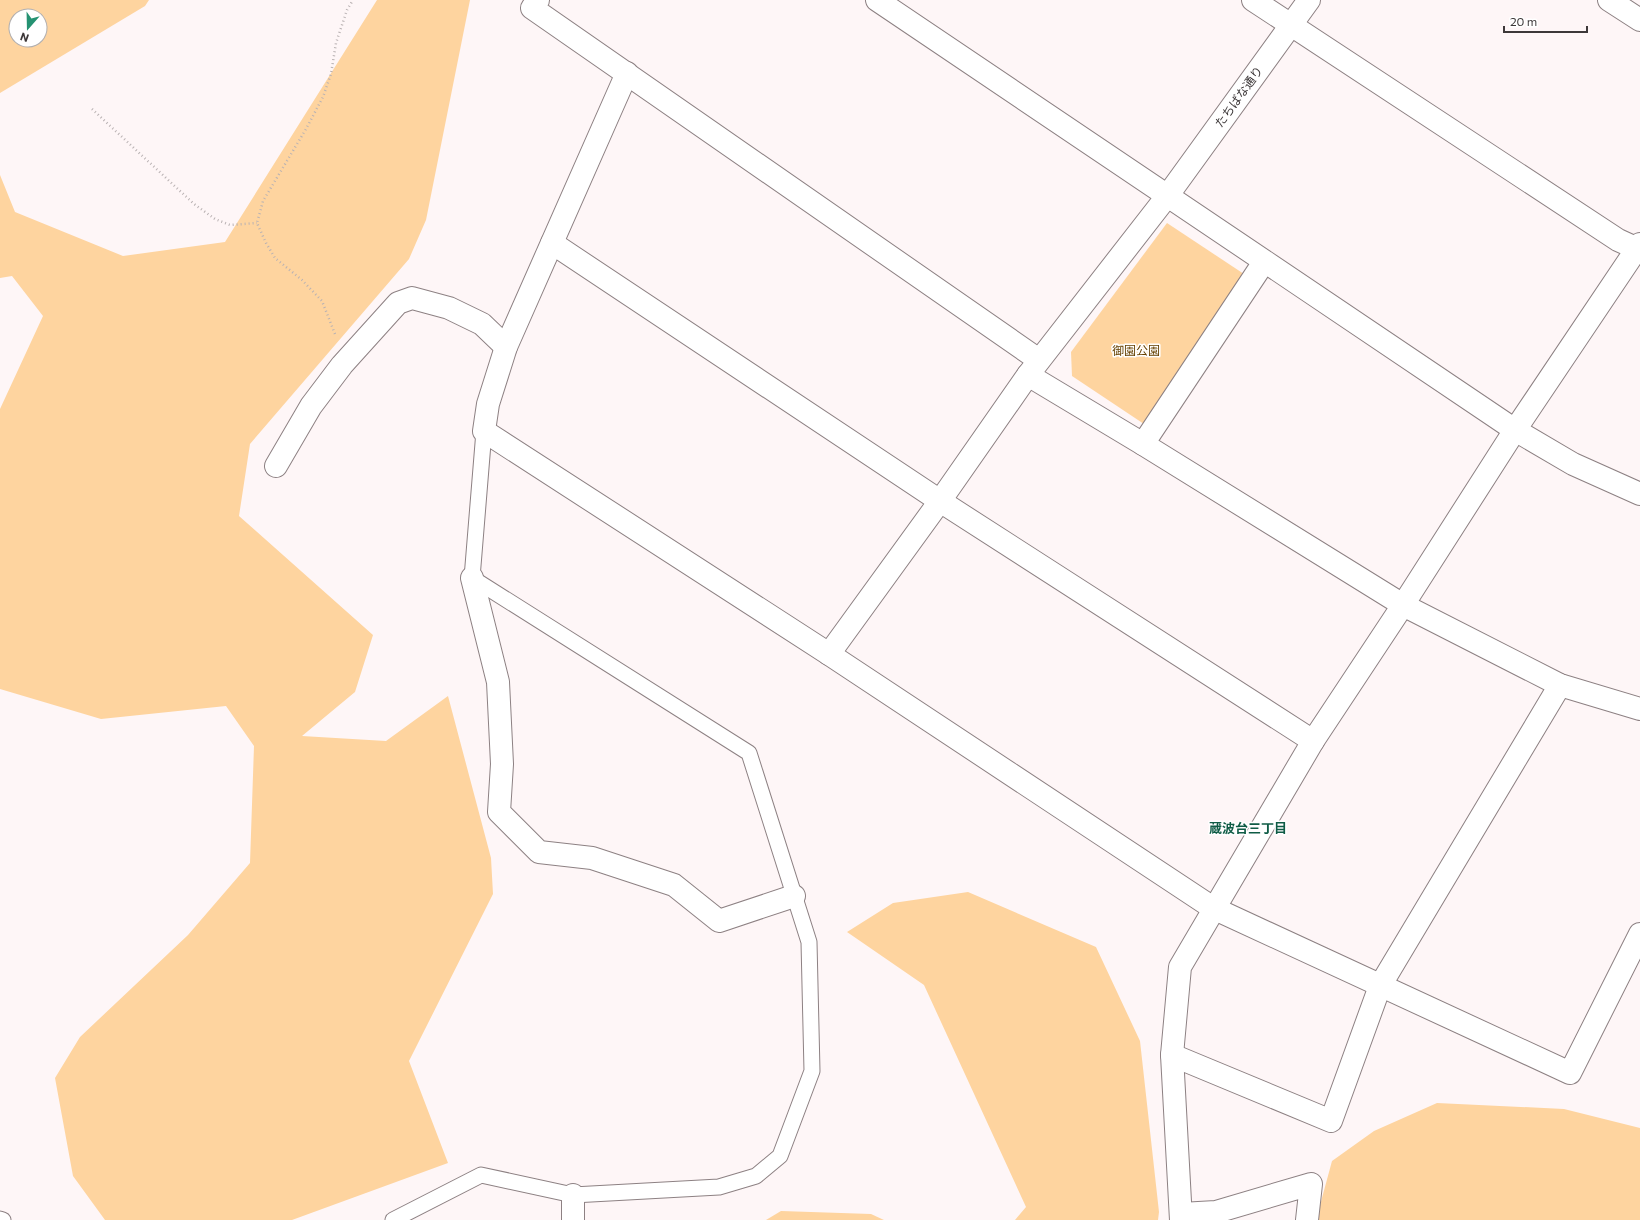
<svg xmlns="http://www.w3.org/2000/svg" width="1640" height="1220" viewBox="0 0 1640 1220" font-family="Commissioner,'Noto Sans JP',sans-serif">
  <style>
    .green { fill: #fed49f; fill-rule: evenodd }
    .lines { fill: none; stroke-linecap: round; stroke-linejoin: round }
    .service-casing { stroke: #8d8183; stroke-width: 17 }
    .minor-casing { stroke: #8d8183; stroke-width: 24 }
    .tertiary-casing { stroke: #8d8183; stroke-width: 24 }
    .path { stroke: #b9b2b3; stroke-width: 2.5; stroke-dasharray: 1 3; stroke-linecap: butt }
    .service { stroke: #fff; stroke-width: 15 }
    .minor { stroke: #fff; stroke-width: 22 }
    .tertiary { stroke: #fff; stroke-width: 22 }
    .labels { text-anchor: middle; stroke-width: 3; stroke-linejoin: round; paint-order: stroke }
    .street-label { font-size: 12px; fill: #3d3839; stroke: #fff }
    .park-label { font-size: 12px; fill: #654000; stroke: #fff }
    .neighbourhood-label { font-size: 13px; font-weight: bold; fill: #0f5c46; stroke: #fff }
  </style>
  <rect width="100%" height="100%" fill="#fef6f7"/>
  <g class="green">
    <path d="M 0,0 L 149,0 L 145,6 L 0,93 ZM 16,16 L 40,16 L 40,40 L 16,40 Z"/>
    <path d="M 377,0 L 470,0 L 426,220 L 409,259 L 250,444 L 239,516 L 373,635 L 355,692 L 302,736 L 386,741 L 448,696 L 491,858 L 493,894 L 409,1061 L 448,1163 L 292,1220 L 105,1220 L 73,1176 L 55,1078 L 80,1037 L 188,935 L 250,863 L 254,746 L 226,706 L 101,719 L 0,689 L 0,409 L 43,316 L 12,276 L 0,278 L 0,175 L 15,212 L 123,256 L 225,242 Z"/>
    <path d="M 1167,223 L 1247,276 L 1147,426 L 1072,376 L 1071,352 Z"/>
    <path d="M 968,892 L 1096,947 L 1140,1041 L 1159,1212 L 1158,1220 L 1015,1220 L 1026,1207 L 924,985 L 847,932 L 893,903 Z"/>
    <path d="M 1437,1103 L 1564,1109 L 1640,1128 L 1640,1220 L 1316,1220 L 1332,1161 L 1374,1131 Z"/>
    <path d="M 781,1211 L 871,1214 L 884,1220 L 766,1220 Z"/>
  </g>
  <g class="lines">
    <g class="service-casing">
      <g id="service">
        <path d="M 0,1219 L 3,1220"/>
        <path d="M 393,1220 L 481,1175 L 573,1195 L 719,1187 L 756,1176 L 780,1156 L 812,1071 L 809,942 L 749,753 L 472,578 L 484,431"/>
      </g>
    </g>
    <g class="minor-casing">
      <g id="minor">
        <path d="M 538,0 L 532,8 L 1039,360"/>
        <path d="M 1253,0 L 1618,240 L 1640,250"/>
        <path d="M 1609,0 L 1640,20"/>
        <path d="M 627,73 L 506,347 L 488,404 L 484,431 L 829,654 L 1213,908 L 1570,1073 L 1640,934"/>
        <path d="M 552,243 L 940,501 L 1313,741"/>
        <path d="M 1028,375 L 1143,444 L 1403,605 L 1560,685 L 1640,709"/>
        <path d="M 1143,444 L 1264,262"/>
        <path d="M 276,466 L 311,406 L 342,365 L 398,303 L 412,298 L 449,308 L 482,324 L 506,347"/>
        <path d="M 472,578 L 498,682 L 502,764 L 499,812 L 539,852 L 592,858 L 674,885 L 719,921 L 794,896"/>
        <path d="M 829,654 L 940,501 L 1028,375 L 1168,195 L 1309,0"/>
        <path d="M 1172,1055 L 1331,1121 L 1380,986 L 1560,685"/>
        <path d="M 573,1195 L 573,1220"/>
        <path d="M 1181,1214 L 1216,1212 L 1311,1184 L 1307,1220"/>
        <path d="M 1181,1220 L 1172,1055 L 1180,967 L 1313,741 L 1403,605 L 1515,430 L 1640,244"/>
      </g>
    </g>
    <g class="tertiary-casing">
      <path id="tertiary" d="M 877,0 L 1515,430 L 1573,464 L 1640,494"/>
    </g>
    <g class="path">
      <path d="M 92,109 L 194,204 L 215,219 L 230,225 L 257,223"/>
      <path d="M 335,334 L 322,301 L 302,280 L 275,258 L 266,243 L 257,223 L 263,201 L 306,129 L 323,97 L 331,74 L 336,43 L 347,10 L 353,0"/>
    </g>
    <use href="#service" class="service"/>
    <use href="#minor" class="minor"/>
    <use href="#tertiary" class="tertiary"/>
  </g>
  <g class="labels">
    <g class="street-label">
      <text transform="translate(1239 97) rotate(-54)" y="4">たちばな通り</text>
    </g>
    <g class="park-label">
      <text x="1136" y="355">御園公園</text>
    </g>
    <g class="neighbourhood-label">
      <text x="1248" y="833">蔵波台三丁目</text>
    </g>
  </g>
  <g transform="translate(28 28) rotate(200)"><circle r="19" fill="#ffffff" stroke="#b1afb0"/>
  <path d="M0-3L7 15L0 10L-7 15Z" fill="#259272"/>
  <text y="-6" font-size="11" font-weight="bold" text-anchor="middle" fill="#3d3839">N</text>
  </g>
  <path d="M1504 26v6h83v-6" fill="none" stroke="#3d3839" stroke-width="2"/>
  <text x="1510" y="26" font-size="12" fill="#3d3839" stroke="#ffffff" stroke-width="3" paint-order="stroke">20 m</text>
</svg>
